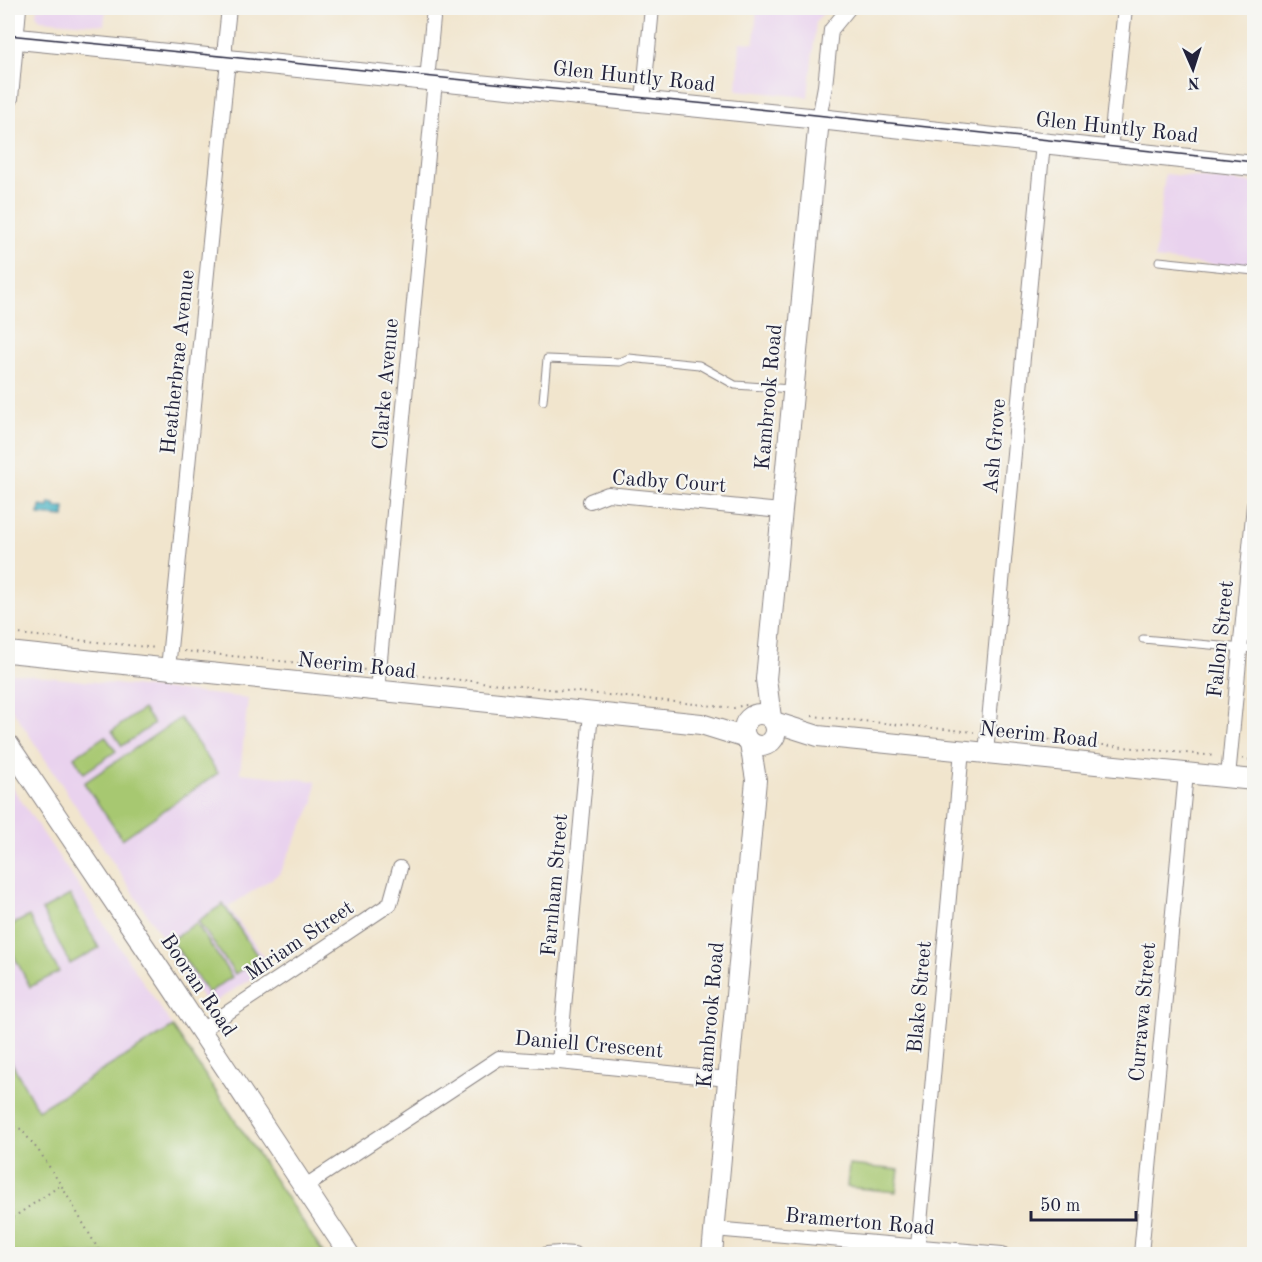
<svg xmlns="http://www.w3.org/2000/svg" width="1262" height="1262" viewBox="0 0 1262 1262" font-family="'Old Standard TT',serif">
  <style>
    .built { fill: #e9d2ee }
    .green { fill: #a7c871; stroke: #647556; stroke-width: 1.5 }
    .water { fill: #43b0c1; stroke: #32697e; stroke-width: 1.5 }
    .lines { fill: none; stroke-linecap: round; stroke-linejoin: round }
    .lane-casing { stroke: #8a8484; stroke-width: 9 }
    .street-casing { stroke: #8a8484; stroke-width: 16 }
    .secondary-casing { stroke: #8a8484; stroke-width: 22 }
    .path { stroke: #8a8484; stroke-width: 2; stroke-dasharray: 1.5 4.5; stroke-linecap: butt }
    .lane { stroke: #fff; stroke-width: 7 }
    .street { stroke: #fff; stroke-width: 14 }
    .secondary { stroke: #fff; stroke-width: 20 }
    .tram { stroke: #22223b; stroke-width: 1.5 }
    .labels { text-anchor: middle; stroke-width: 4.5; stroke-linejoin: round; paint-order: stroke }
    .street-label { font-size: 21px; fill: #22223b; stroke: #f6f6f2 }
  </style>
  <rect width="100%" height="100%" fill="#f6f6f2"/>
  <filter id="ink" filterUnits="userSpaceOnUse"><feTurbulence type="fractalNoise" baseFrequency=".0167" numOctaves="2"/><feDisplacementMap in="SourceGraphic" scale="12" xChannelSelector="R" yChannelSelector="G"/><feConvolveMatrix kernelMatrix="1 2 1 2 8 2 1 2 1" color-interpolation-filters="sRGB"/></filter>
  <filter id="wash" filterUnits="userSpaceOnUse"><feTurbulence type="fractalNoise" baseFrequency=".008" numOctaves="4" result="noise"/><feDisplacementMap in="SourceGraphic" scale="24" xChannelSelector="R" yChannelSelector="G"/><feGaussianBlur stdDeviation="1.35" result="paint"/><feColorMatrix in="noise" values="0 0 0 0 0 0 0 0 0 0 0 0 0 0 0 0 0 1.4 0 .05"/><feComposite in="paint" operator="in"/></filter>
  <g filter="url(#wash)">
    <rect width="100%" height="100%" fill="#f1e5cd"/>
    <g class="built">
      <path d="M 37,8 L 106,8 L 104,25 L 40,20 L 36,14 Z"/>
      <path d="M 757,8 L 827,8 L 816,22 L 808,97 L 737,90 L 740,42 L 754,43 Z"/>
      <path d="M 1165,174 L 1254,183 L 1254,269 L 1155,259 Z"/>
      <path d="M 8,673 L 248,698 L 240,773 L 316,781 L 314,802 L 279,874 L 228,907 L 270,966 L 215,1002 L 203,999 L 8,703 Z"/>
      <path d="M 8,781 L 173,1027 L 37,1110 L 8,1056 Z"/>
    </g>
    <g class="green">
      <path d="M 143,709 L 154,724 L 122,746 L 112,731 Z"/>
      <path d="M 180,718 L 218,773 L 122,839 L 84,783 Z"/>
      <path d="M 105,736 L 116,751 L 84,773 L 74,757 Z"/>
      <path d="M 70,895 L 99,948 L 70,964 L 42,910 Z"/>
      <path d="M 223,904 L 259,958 L 235,974 L 198,921 Z"/>
      <path d="M 29,916 L 59,972 L 30,987 L 8,944 L 8,927 Z"/>
      <path d="M 196,923 L 232,977 L 208,993 L 171,940 Z"/>
      <path d="M 173,1027 L 324,1254 L 8,1254 L 8,1056 L 38,1110 Z"/>
      <path d="M 849,1165 L 899,1170 L 896,1192 L 847,1187 Z"/>
    </g>
    <path class="water" d="M 50,503 L 55,504 L 55,507 L 65,508 L 64,517 L 39,515 L 40,506 L 49,507 Z"/>
  </g>
  <g filter="url(#ink)">
    <g class="lines">
      <g class="lane-casing">
        <g id="lane">
          <path d="M 1159,261 L 1254,271"/>
          <path d="M 543,401 L 547,359 L 620,362 L 629,358 L 699,365 L 735,385 L 791,389"/>
          <path d="M 1143,639 L 1254,649"/>
        </g>
      </g>
      <g class="street-casing">
        <g id="street">
          <path d="M 427,80 L 434,8"/>
          <path d="M 643,101 L 652,8"/>
          <path d="M 819,119 L 825,86 L 831,30 L 849,8"/>
          <path d="M 1110,150 L 1125,8"/>
          <path d="M 590,501 L 608,494 L 781,511"/>
          <path d="M 168,669 L 226,79 L 228,63 L 225,56 L 225,45 L 229,8"/>
          <path d="M 377,691 L 435,81"/>
          <path d="M 986,753 L 1043,143"/>
          <path d="M 1228,777 L 1254,505"/>
          <path d="M 200,1031 L 390,904 L 400,868"/>
          <path d="M 559,1062 L 591,713"/>
          <path d="M 304,1187 L 499,1058 L 559,1062 L 728,1079"/>
          <path d="M 714,1229 L 1002,1254"/>
          <path d="M 918,1246 L 962,750"/>
          <path d="M 547,1254 L 560,1253 L 574,1254"/>
          <path d="M 1141,1254 L 1186,773"/>
        </g>
      </g>
      <g class="secondary-casing">
        <g id="secondary">
          <path d="M 8,38 L 819,119 L 1254,166"/>
          <path d="M 8,98 L 16,8"/>
          <path d="M 8,652 L 701,724 L 746,738"/>
          <circle cx="760" cy="730" r="16"/>
          <path d="M 771,718 L 766,679 L 819,119"/>
          <path d="M 774,722 L 818,736 L 1254,780"/>
          <path d="M 8,744 L 171,986 L 349,1254"/>
          <path d="M 712,1254 L 756,780 L 750,743"/>
        </g>
      </g>
      <g class="path">
        <path d="M 8,633 L 157,648"/>
        <path d="M 184,651 L 366,670"/>
        <path d="M 393,673 L 734,708 L 744,705 L 754,706"/>
        <path d="M 812,716 L 974,732"/>
        <path d="M 1001,735 L 1216,756"/>
        <path d="M 1242,759 L 1254,760"/>
        <path d="M 8,1125 L 21,1129 L 41,1154 L 61,1185 L 101,1254"/>
        <path d="M 8,1221 L 61,1185"/>
      </g>
      <use href="#lane" class="lane"/>
      <use href="#street" class="street"/>
      <use href="#secondary" class="secondary"/>
      <path class="tram" d="M 8,35 L 788,112 L 1254,162"/>
    </g>
  </g>
  <g class="labels">
    <g class="street-label">
      <text transform="translate(634 76) rotate(6)" y="7">Glen Huntly Road</text>
      <text transform="translate(1117 127) rotate(6)" y="7">Glen Huntly Road</text>
      <text transform="translate(177 362) rotate(-84)" y="7">Heatherbrae Avenue</text>
      <text transform="translate(385 384) rotate(-85)" y="7">Clarke Avenue</text>
      <text transform="translate(768 397) rotate(-85)" y="7">Kambrook Road</text>
      <text transform="translate(994 446) rotate(-85)" y="7">Ash Grove</text>
      <text transform="translate(669 481) rotate(4)" y="7">Cadby Court</text>
      <text transform="translate(1220 639) rotate(-84)" y="7">Fallon Street</text>
      <text transform="translate(357 665) rotate(6)" y="7">Neerim Road</text>
      <text transform="translate(1039 734) rotate(6)" y="7">Neerim Road</text>
      <text transform="translate(554 885) rotate(-85)" y="7">Farnham Street</text>
      <text transform="translate(299 940) rotate(-34)" y="7">Miriam Street</text>
      <text transform="translate(199 985) rotate(56)" y="7">Booran Road</text>
      <text transform="translate(919 997) rotate(-85)" y="7">Blake Street</text>
      <text transform="translate(1142 1012) rotate(-85)" y="7">Currawa Street</text>
      <text transform="translate(710 1015) rotate(-85)" y="7">Kambrook Road</text>
      <text transform="translate(589 1044) rotate(5)" y="7">Daniell Crescent</text>
      <text transform="translate(860 1221) rotate(5)" y="7">Bramerton Road</text>
    </g>
  </g>
  <rect width="1262" height="1262" fill="none" stroke="#f6f6f2" stroke-width="30"/>
  <g transform="translate(1193 69) rotate(177)" stroke="#f6f6f2" stroke-width="4.5" paint-order="stroke">
  <path d="M0-4.5L10 22L0 15L-10 22Z" fill="#22223b"/>
  <text y="-9" font-size="16" font-weight="bold" text-anchor="middle" fill="#22223b">N</text>
  </g>
  <path d="M1031 1211v9h105v-9" fill="none" stroke="#22223b" stroke-width="3"/>
  <text x="1040" y="1211" font-size="18" fill="#22223b" stroke="#f6f6f2" stroke-width="4.5" paint-order="stroke">50 m</text>
</svg>
